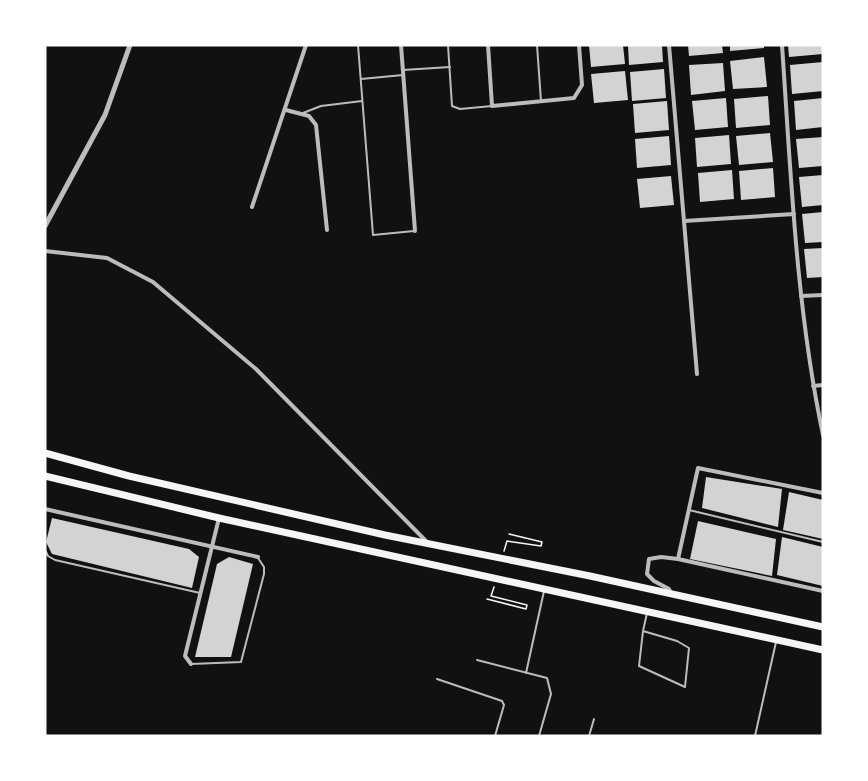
<svg xmlns="http://www.w3.org/2000/svg" width="868" height="781" viewBox="0 0 868 781" font-family="Cabin,sans-serif">
  <style>
    .building { fill: #d3d3d3 }
    .lines { fill: none; stroke-linecap: round; stroke-linejoin: round }
    .path { stroke: #f5f5f5; stroke-width: 1.5 }
    .service { stroke: #bcbcbc; stroke-width: 2 }
    .minor { stroke: #bcbcbc; stroke-width: 4 }
    .tertiary { stroke: #bcbcbc; stroke-width: 5 }
    .trunk { stroke: #f5f5f5; stroke-width: 7 }
  </style>
  <rect width="100%" height="100%" fill="#111"/>
  <g class="building">
    <path d="M 589,45 L 623,45 L 625,64 L 591,67 Z"/>
    <path d="M 628,45 L 662,45 L 663,62 L 629,65 Z"/>
    <path d="M 688,45 L 722,45 L 723,53 L 689,56 Z"/>
    <path d="M 730,45 L 764,45 L 764,48 L 730,51 Z"/>
    <path d="M 788,45 L 823,45 L 823,54 L 789,57 Z"/>
    <path d="M 764,57 L 767,87 L 733,89 L 730,61 Z"/>
    <path d="M 823,62 L 823,91 L 792,94 L 790,65 Z"/>
    <path d="M 723,63 L 725,91 L 691,95 L 689,65 Z"/>
    <path d="M 664,69 L 666,98 L 632,101 L 630,72 Z"/>
    <path d="M 625,71 L 628,100 L 594,103 L 591,74 Z"/>
    <path d="M 768,96 L 770,125 L 736,128 L 734,99 Z"/>
    <path d="M 726,98 L 728,127 L 695,130 L 692,101 Z"/>
    <path d="M 823,98 L 823,127 L 796,130 L 794,101 Z"/>
    <path d="M 667,101 L 669,130 L 635,133 L 633,104 Z"/>
    <path d="M 770,133 L 773,162 L 739,165 L 736,136 Z"/>
    <path d="M 729,135 L 731,164 L 697,167 L 695,138 Z"/>
    <path d="M 669,136 L 671,165 L 637,168 L 635,139 Z"/>
    <path d="M 823,137 L 823,166 L 799,168 L 796,139 Z"/>
    <path d="M 773,168 L 775,197 L 741,200 L 739,171 Z"/>
    <path d="M 732,170 L 734,199 L 700,202 L 698,173 Z"/>
    <path d="M 823,175 L 823,205 L 802,207 L 799,177 Z"/>
    <path d="M 671,176 L 674,205 L 640,208 L 637,179 Z"/>
    <path d="M 823,212 L 823,242 L 805,243 L 802,214 Z"/>
    <path d="M 823,248 L 823,277 L 807,278 L 804,249 Z"/>
    <path d="M 706,477 L 782,489 L 778,527 L 702,508 Z"/>
    <path d="M 789,492 L 823,500 L 823,539 L 783,530 Z"/>
    <path d="M 52,518 L 189,549 L 199,557 L 192,588 L 52,554 L 46,542 Z"/>
    <path d="M 698,521 L 776,539 L 772,576 L 690,559 Z"/>
    <path d="M 782,537 L 823,547 L 823,586 L 777,575 Z"/>
    <path d="M 229,557 L 253,564 L 231,657 L 195,657 L 217,564 Z"/>
  </g>
  <g class="lines">
    <g class="path">
      <path d="M 504,551 L 507,541 L 541,546 L 542,542 L 509,534"/>
      <path d="M 487,599 L 526,609 L 527,605 L 491,596 L 494,587"/>
    </g>
    <g class="service">
      <path d="M 358,45 L 373,235 L 414,231"/>
      <path d="M 448,45 L 452,106 L 460,109 L 492,106"/>
      <path d="M 537,45 L 541,101"/>
      <path d="M 403,70 L 450,67"/>
      <path d="M 361,79 L 403,75"/>
      <path d="M 303,113 L 321,106 L 362,101"/>
      <path d="M 689,510 L 823,542"/>
      <path d="M 45,550 L 48,556 L 55,560 L 200,593"/>
      <path d="M 643,631 L 639,666 L 685,687 L 689,648 L 677,641 L 643,631 L 647,613"/>
      <path d="M 477,660 L 547,678 L 551,694 L 539,736"/>
      <path d="M 191,664 L 241,662 L 264,574 L 264,567 L 258,558"/>
      <path d="M 526,673 L 544,591"/>
      <path d="M 437,679 L 502,701 L 504,705 L 495,736"/>
      <path d="M 589,736 L 594,719"/>
      <path d="M 755,736 L 776,642"/>
    </g>
    <g class="minor">
      <path d="M 401,45 L 415,231"/>
      <path d="M 488,45 L 492,106 L 574,98 L 582,85 L 579,45"/>
      <path d="M 669,45 L 697,374"/>
      <path d="M 782,45 C 791,175 796,307 823,435"/>
      <path d="M 286,110 L 309,116 L 316,125 L 327,230"/>
      <path d="M 252,207 L 306,45"/>
      <path d="M 684,221 L 794,214"/>
      <path d="M 45,251 L 107,258 L 153,282 L 256,369 L 426,541"/>
      <path d="M 801,296 L 823,295"/>
      <path d="M 813,386 L 823,385"/>
      <path d="M 45,509 L 258,557"/>
      <path d="M 678,559 L 698,468 L 823,493"/>
      <path d="M 671,594 L 669,589 L 654,581 L 647,574 L 649,559 L 661,557 L 678,559 L 823,591"/>
      <path d="M 191,664 L 185,656 L 219,518"/>
    </g>
    <path class="tertiary" d="M 45,226 L 105,115 L 130,45"/>
    <g class="trunk">
      <path d="M 45,453 L 129,476 L 385,535 L 590,576 L 823,627"/>
      <path d="M 45,476 L 219,518 L 823,650"/>
    </g>
  </g>
  <rect width="868" height="781" fill="none" stroke="#ffffff" stroke-width="93"/>
</svg>
